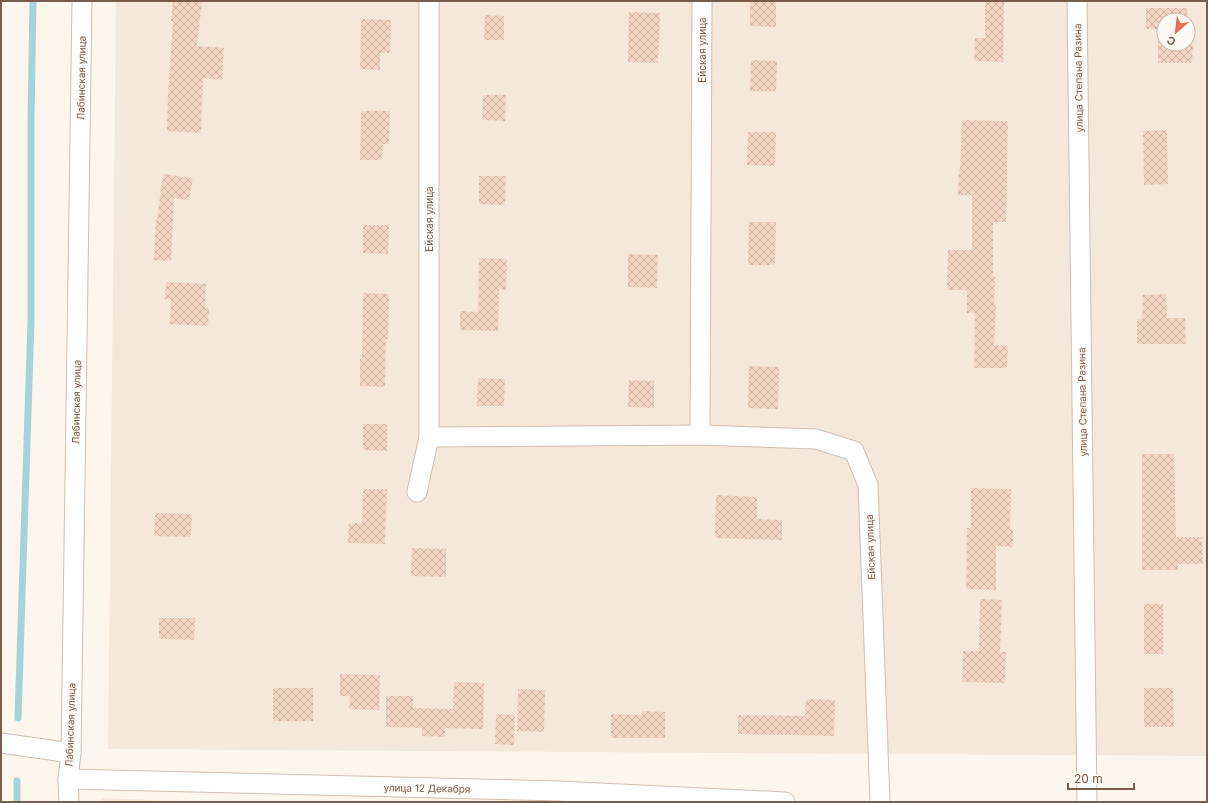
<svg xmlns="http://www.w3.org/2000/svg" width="1208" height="803" viewBox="0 0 1208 803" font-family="Inter,sans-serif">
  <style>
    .residential { fill: #f5e8da; fill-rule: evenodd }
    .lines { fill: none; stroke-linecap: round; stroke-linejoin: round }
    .stream { stroke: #a5d3da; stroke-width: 7 }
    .building { fill: url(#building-cross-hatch) }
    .street-casing { stroke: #d1beb0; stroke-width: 21 }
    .street { stroke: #fff; stroke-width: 19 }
    .labels { text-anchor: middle; stroke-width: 3.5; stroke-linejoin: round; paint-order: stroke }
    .street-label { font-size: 10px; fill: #7a5c4d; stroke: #fffaf3 }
  </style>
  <defs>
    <pattern id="building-cross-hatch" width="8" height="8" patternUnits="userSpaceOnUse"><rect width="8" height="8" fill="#f3d5c3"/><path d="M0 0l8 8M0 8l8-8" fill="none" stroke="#cab0a1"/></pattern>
  </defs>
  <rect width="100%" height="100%" fill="#fdf6ec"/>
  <g class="residential">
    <path d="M 116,1 L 1207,1 L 1207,756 L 108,749 ZM 1164,20 L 1188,20 L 1188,44 L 1164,44 Z"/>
    <path d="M 101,798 L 204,802 L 101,802 Z"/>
  </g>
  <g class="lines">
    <g class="stream">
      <path d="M 18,718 L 31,321 L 31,119 L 33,1"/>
      <path d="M 17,781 L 17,802"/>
    </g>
  </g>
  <g class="building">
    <path d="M 173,1 L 202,1 L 197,46 L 224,48 L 222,80 L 203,78 L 201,133 L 167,131 L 168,94 L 173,21 L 171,21 Z"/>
    <path d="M 750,1 L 776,1 L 776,27 L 750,26 Z"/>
    <path d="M 985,1 L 1004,1 L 1003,62 L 974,61 L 975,38 L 985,38 Z"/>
    <path d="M 1146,8 L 1187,8 L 1187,20 L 1164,20 L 1164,44 L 1193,44 L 1192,63 L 1158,63 L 1158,29 L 1146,29 Z"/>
    <path d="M 629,12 L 660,13 L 658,63 L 628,62 Z"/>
    <path d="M 485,15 L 504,16 L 504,40 L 484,40 Z"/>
    <path d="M 361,19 L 391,20 L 390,53 L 380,53 L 380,70 L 360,69 Z"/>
    <path d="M 751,60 L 777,61 L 776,91 L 750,91 Z"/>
    <path d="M 483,95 L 506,95 L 505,121 L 482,120 Z"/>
    <path d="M 361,111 L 390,111 L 389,144 L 383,144 L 382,160 L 360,160 Z"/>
    <path d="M 962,120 L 1008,121 L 1006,222 L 993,222 L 993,276 L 995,276 L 994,304 L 996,304 L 994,345 L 1008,346 L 1007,368 L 974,368 L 975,313 L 967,313 L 967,290 L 947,290 L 948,250 L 972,250 L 972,195 L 958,195 L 959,169 L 960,169 Z"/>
    <path d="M 1167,130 L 1168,184 L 1144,185 L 1143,131 Z"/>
    <path d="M 748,132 L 776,132 L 775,166 L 747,165 Z"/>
    <path d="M 163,174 L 193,178 L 189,200 L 174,198 L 171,261 L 154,260 L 156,220 L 157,220 Z"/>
    <path d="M 479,176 L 506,176 L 505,205 L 479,204 Z"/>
    <path d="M 749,222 L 776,222 L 775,265 L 748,265 Z"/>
    <path d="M 363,225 L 389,225 L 388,254 L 363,253 Z"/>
    <path d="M 628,254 L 658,255 L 657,288 L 628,287 Z"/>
    <path d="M 479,258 L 507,259 L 506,290 L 499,289 L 498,331 L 460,330 L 460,311 L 478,312 Z"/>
    <path d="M 166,282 L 206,284 L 205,308 L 209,308 L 208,326 L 170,324 L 171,299 L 165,299 Z"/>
    <path d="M 363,293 L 389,294 L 388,339 L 386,339 L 385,387 L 360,386 L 360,359 L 362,359 Z"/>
    <path d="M 1166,294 L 1167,318 L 1185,318 L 1186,344 L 1137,344 L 1137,319 L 1142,319 L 1143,295 Z"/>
    <path d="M 749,366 L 779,367 L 778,409 L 748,408 Z"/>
    <path d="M 478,378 L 505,379 L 504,406 L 477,406 Z"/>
    <path d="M 629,380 L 654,381 L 654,408 L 628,407 Z"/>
    <path d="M 363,424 L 387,424 L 387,451 L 363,450 Z"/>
    <path d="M 1142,454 L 1174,454 L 1176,537 L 1202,537 L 1203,564 L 1178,564 L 1178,570 L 1142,570 Z"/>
    <path d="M 971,488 L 1011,489 L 1010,529 L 1013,529 L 1013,547 L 996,546 L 996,590 L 966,589 L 967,528 L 971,528 Z"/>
    <path d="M 363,489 L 387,489 L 385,544 L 348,543 L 349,523 L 362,523 Z"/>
    <path d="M 716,495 L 757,497 L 757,519 L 782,520 L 782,540 L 715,538 Z"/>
    <path d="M 155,513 L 192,514 L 191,537 L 154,536 Z"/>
    <path d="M 412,548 L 446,549 L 446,577 L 411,576 Z"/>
    <path d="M 980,599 L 1002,600 L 1000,652 L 1006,652 L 1005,683 L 962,682 L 963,651 L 979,651 Z"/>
    <rect x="1144" y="604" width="19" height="50"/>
    <path d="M 159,618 L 195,618 L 194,640 L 159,639 Z"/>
    <path d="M 340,674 L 380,675 L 379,710 L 349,709 L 350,696 L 340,696 Z"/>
    <path d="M 454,682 L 484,683 L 483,729 L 445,728 L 445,737 L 422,736 L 422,728 L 386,727 L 386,696 L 413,696 L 413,708 L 453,709 Z"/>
    <rect x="273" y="688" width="40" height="33"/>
    <path d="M 1144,688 L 1173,688 L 1174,727 L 1144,727 Z"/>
    <path d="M 518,689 L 545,690 L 544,732 L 517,731 Z"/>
    <path d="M 806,699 L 835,700 L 834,736 L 738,734 L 738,715 L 805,716 Z"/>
    <path d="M 642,711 L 665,712 L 665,738 L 611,738 L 611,714 L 642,715 Z"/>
    <path d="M 496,714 L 515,715 L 514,745 L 495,744 Z"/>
  </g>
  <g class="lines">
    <g class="street-casing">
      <g id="street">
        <path d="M 1077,1 L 1087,802"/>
        <path d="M 700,435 L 702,1"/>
        <path d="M 429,437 L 700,435 L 816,439 L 854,451 L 868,485 L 880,802"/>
        <path d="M 417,492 L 429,437 L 429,1"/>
        <path d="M 1,743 L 71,753"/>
        <path d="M 68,779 L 559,791 L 785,802"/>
        <path d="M 69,802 L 68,779 L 71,753 L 82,1"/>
      </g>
    </g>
    <use href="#street" class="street"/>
  </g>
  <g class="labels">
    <g class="street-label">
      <text transform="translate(702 50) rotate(-90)" y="4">Ейская улица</text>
      <text transform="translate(81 78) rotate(-89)" y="4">Лабинская улица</text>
      <text transform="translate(1078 78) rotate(-91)" y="4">улица Степана Разина</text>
      <text transform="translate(429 219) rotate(-90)" y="4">Ейская улица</text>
      <text transform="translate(76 402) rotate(-89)" y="4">Лабинская улица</text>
      <text transform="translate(1082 402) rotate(-91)" y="4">улица Степана Разина</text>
      <text transform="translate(870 547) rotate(-92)" y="4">Ейская улица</text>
      <text transform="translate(70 725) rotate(-88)" y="4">Лабинская улица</text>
      <text transform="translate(427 788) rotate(1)" y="4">улица 12 Декабря</text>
    </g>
  </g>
  <rect width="1208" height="803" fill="none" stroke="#7a5c4d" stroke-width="4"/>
  <g transform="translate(1176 32) rotate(208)"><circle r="19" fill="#fffaf3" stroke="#cabbb1"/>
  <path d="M0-3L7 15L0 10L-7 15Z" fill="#e76f51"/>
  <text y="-6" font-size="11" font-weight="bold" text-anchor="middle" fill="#7a5c4d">С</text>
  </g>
  <path d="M1068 783v6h66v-6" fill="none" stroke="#7a5c4d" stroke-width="2"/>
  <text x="1074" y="783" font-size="12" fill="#7a5c4d" stroke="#fffaf3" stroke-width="3" paint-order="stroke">20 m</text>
</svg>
